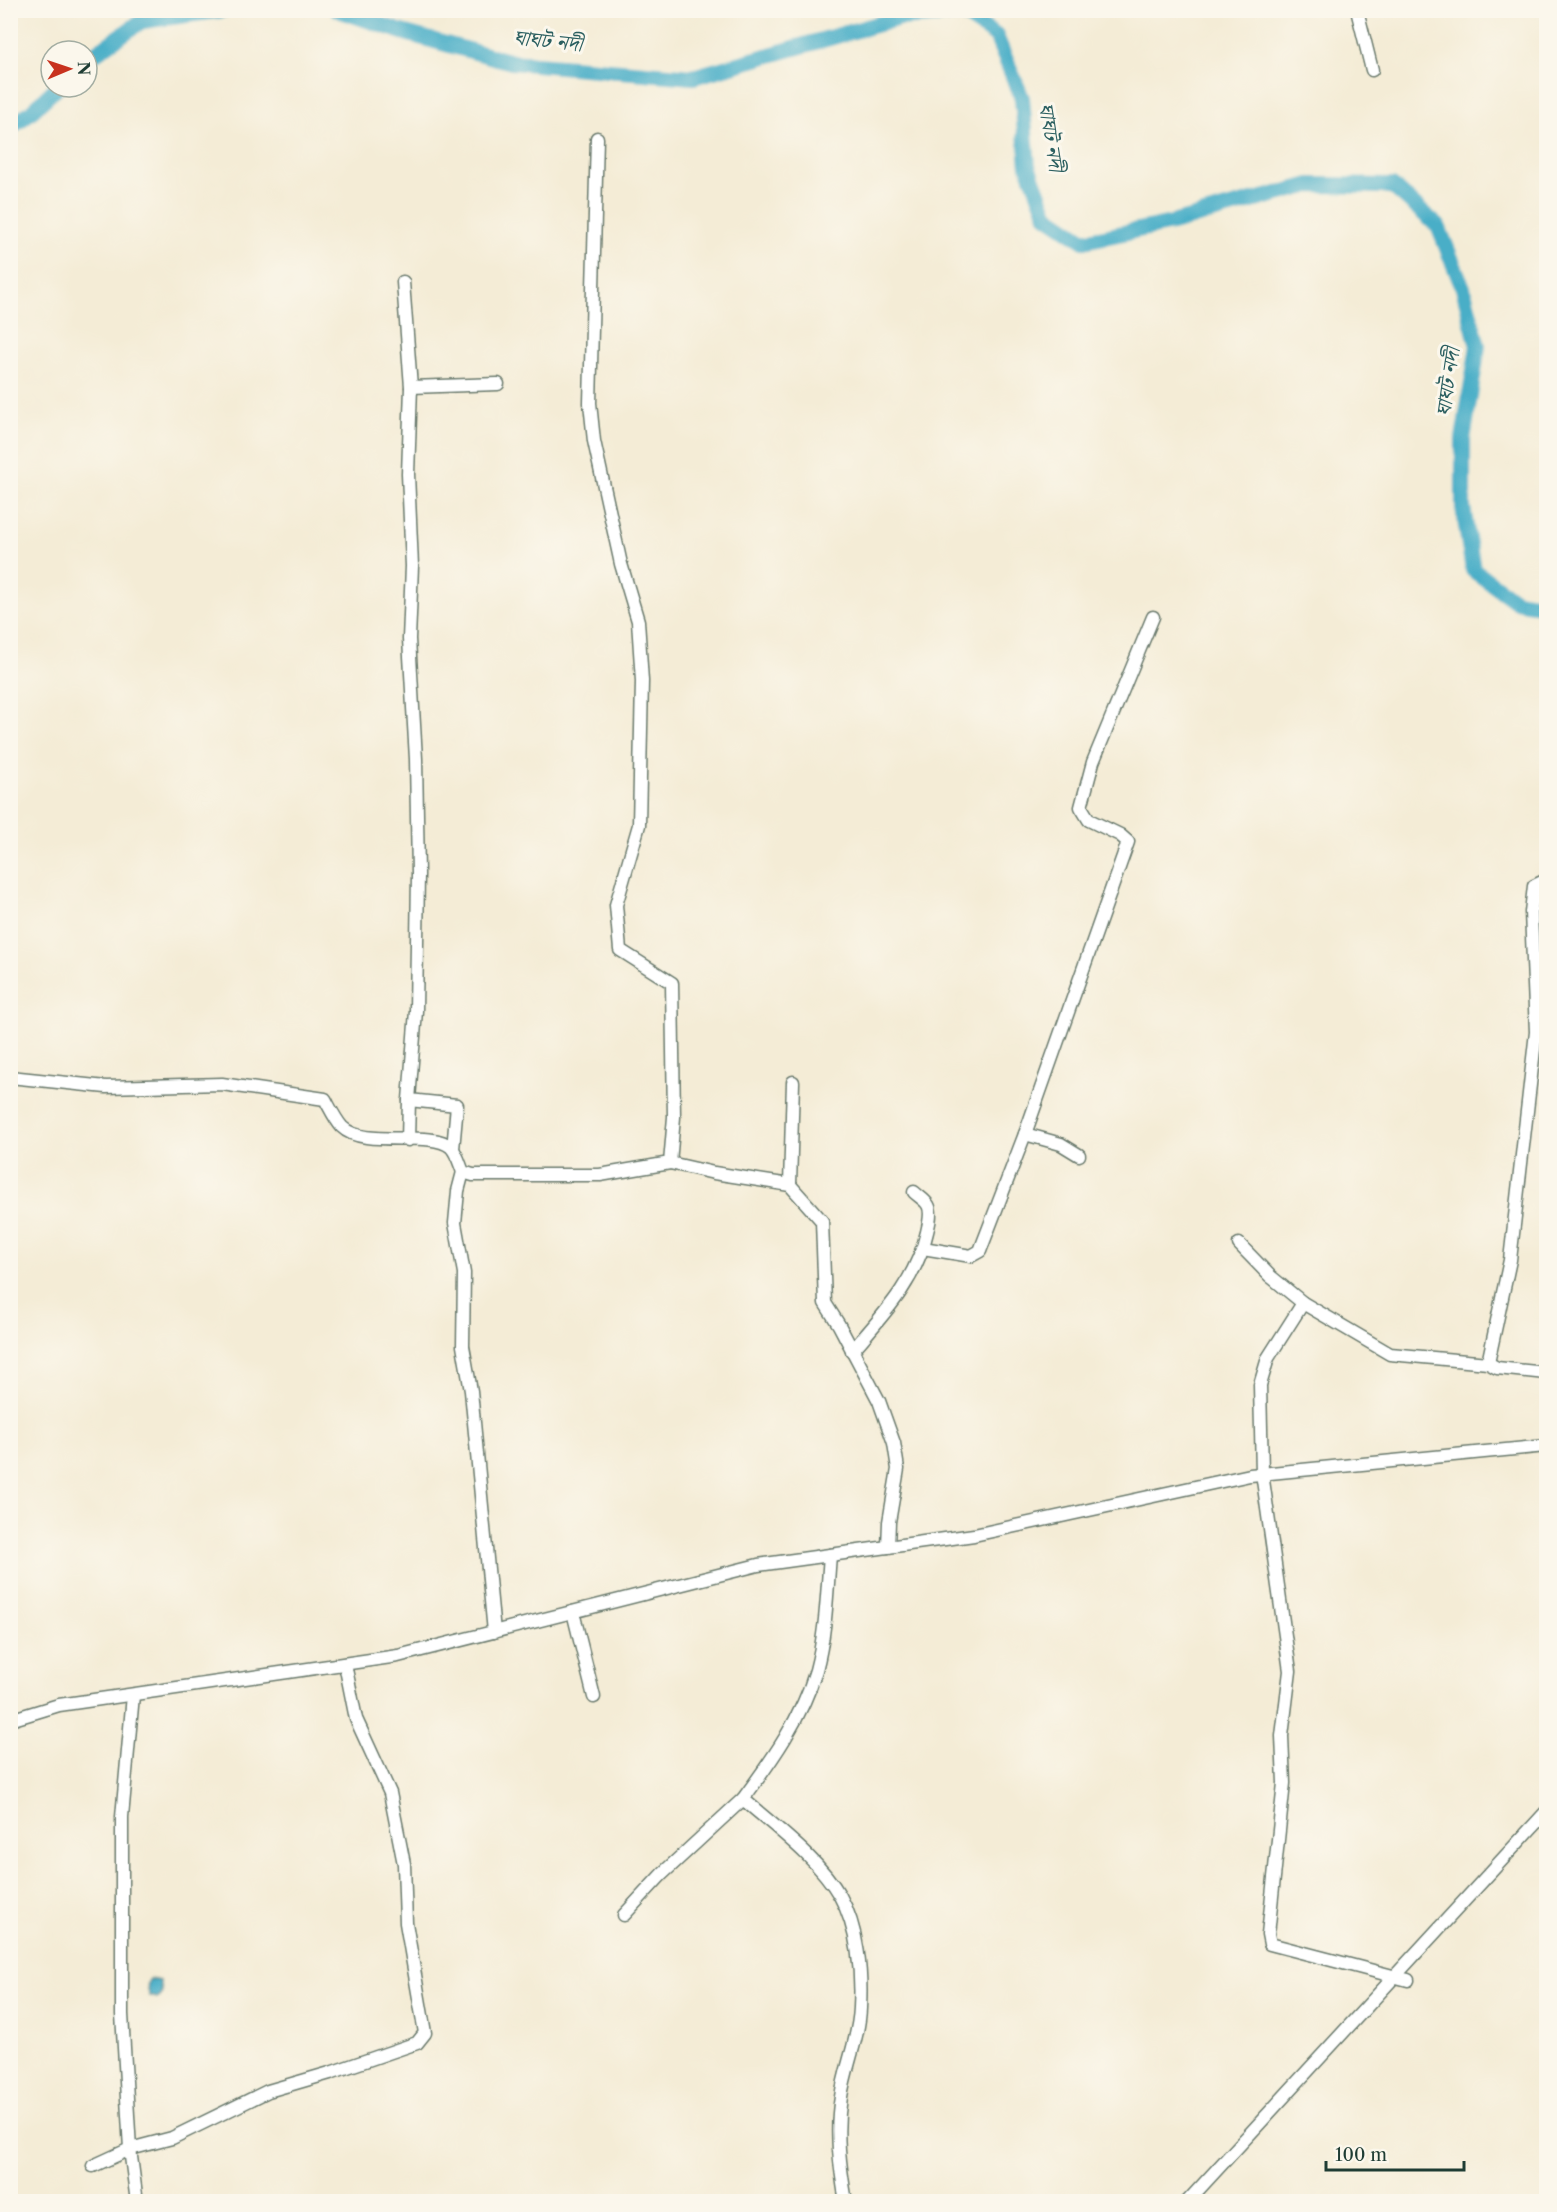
<svg xmlns="http://www.w3.org/2000/svg" width="1557" height="2212" viewBox="0 0 1557 2212" font-family="'Libre Caslon Text','Noto Serif Bengali',serif">
  <style>
    .water { fill: #48aec7; stroke: #34767e; stroke-width: 1.5 }
    .lines { fill: none; stroke-linecap: round; stroke-linejoin: round }
    .river { stroke: #48aec7; stroke-width: 16 }
    .minor-casing { stroke: #6a7a6d; stroke-width: 15 }
    .minor { stroke: #fff; stroke-width: 12 }
    .labels { text-anchor: middle; stroke-width: 6; stroke-linejoin: round; paint-order: stroke }
    .water-label { font-size: 21px; font-style: italic; fill: #2b5f60; stroke: #fbf7ec }
  </style>
  <rect width="100%" height="100%" fill="#fbf7ec"/>
  <filter id="ink" filterUnits="userSpaceOnUse"><feTurbulence type="fractalNoise" baseFrequency=".0167" numOctaves="2"/><feDisplacementMap in="SourceGraphic" scale="12" xChannelSelector="R" yChannelSelector="G"/><feConvolveMatrix kernelMatrix="1 2 1 2 8 2 1 2 1" color-interpolation-filters="sRGB"/></filter>
  <filter id="wash" filterUnits="userSpaceOnUse"><feTurbulence type="fractalNoise" baseFrequency=".008" numOctaves="4" result="noise"/><feDisplacementMap in="SourceGraphic" scale="24" xChannelSelector="R" yChannelSelector="G"/><feGaussianBlur stdDeviation="1.35" result="paint"/><feColorMatrix in="noise" values="0 0 0 0 0 0 0 0 0 0 0 0 0 0 0 0 0 1.4 0 .05"/><feComposite in="paint" operator="in"/></filter>
  <g filter="url(#wash)">
    <rect width="100%" height="100%" fill="#f4ecd6"/>
    <path class="water" d="M 150,1979 L 160,1981 L 162,1991 L 160,1996 L 157,1998 L 150,1996 C 148,1991 145,1983 150,1979 Z"/>
    <g class="lines">
      <g class="river">
        <path d="M 338,10 L 405,33 L 512,62 L 693,77 L 899,18 L 963,14 L 996,36 L 1022,98 L 1028,166 L 1047,216 L 1084,241 L 1172,223 L 1310,185 L 1392,186 L 1438,226 L 1463,288 L 1478,346 L 1463,439 L 1463,507 L 1473,570 L 1516,601 L 1546,606"/>
        <path d="M 87,59 L 142,21 L 223,10"/>
        <path d="M 10,128 L 32,111 L 57,87"/>
      </g>
    </g>
  </g>
  <g filter="url(#ink)">
    <g class="lines">
      <g class="minor-casing">
        <g id="minor">
          <path d="M 1357,10 L 1372,70"/>
          <path d="M 403,282 L 411,387 L 408,474 L 412,566 L 409,639 L 416,759 L 418,874 L 416,1011 L 409,1100 L 408,1140"/>
          <path d="M 411,387 L 498,384"/>
          <path d="M 10,1077 L 106,1087 L 222,1084 L 325,1099 C 330,1108 335,1119 342,1127 C 364,1149 430,1129 451,1147 C 457,1153 460,1165 463,1172 L 473,1175 L 600,1175 L 670,1163 L 674,1117 L 672,983 L 620,950 L 616,905 L 639,825 L 642,681 L 638,621 L 621,564 L 594,441 L 590,403 L 597,138"/>
          <path d="M 409,1100 L 457,1105 L 453,1149"/>
          <path d="M 1025,1134 L 1061,1144 L 1079,1155"/>
          <path d="M 670,1163 L 714,1173 L 790,1185 L 822,1221 L 825,1303 L 839,1325 L 879,1401 L 894,1443 L 898,1469 L 889,1522 L 888,1547"/>
          <path d="M 463,1172 L 458,1191 L 455,1223 L 464,1273 L 463,1346 L 471,1391 L 494,1632"/>
          <path d="M 790,1185 L 793,1082"/>
          <path d="M 1239,1244 L 1270,1276 L 1303,1303 L 1390,1354 L 1488,1363 L 1497,1368 L 1546,1373"/>
          <path d="M 923,1248 L 971,1256 L 980,1251 L 1025,1134 L 1128,842 L 1120,835 L 1089,820 L 1081,807 L 1093,762 L 1153,617"/>
          <path d="M 1303,1303 L 1268,1358 L 1260,1385 L 1262,1473 L 1290,1671 L 1282,1736 L 1284,1783 L 1268,1934 L 1270,1944 L 1408,1980"/>
          <path d="M 852,1351 C 884,1314 916,1281 927,1232 C 929,1224 932,1212 928,1205 C 925,1200 918,1196 914,1192"/>
          <path d="M 1488,1363 L 1510,1260 L 1536,1032 L 1531,912 L 1534,886 L 1546,880"/>
          <path d="M 830,1555 C 827,1593 826,1633 816,1670 C 802,1718 772,1760 743,1799 C 775,1827 819,1859 840,1896 C 858,1928 862,1972 860,2008 C 859,2038 845,2067 841,2097 C 835,2132 840,2167 846,2202"/>
          <path d="M 573,1612 L 594,1697"/>
          <path d="M 133,1695 L 122,1817 L 122,2014 L 130,2149 L 137,2202"/>
          <path d="M 10,1720 L 59,1705 L 398,1656 L 758,1565 L 974,1535 L 1250,1475 L 1546,1446"/>
          <path d="M 624,1915 L 662,1874 L 743,1799"/>
          <path d="M 93,2166 L 130,2149 L 172,2138 L 268,2091 L 330,2073 L 417,2043 L 425,2033 L 406,1923 L 404,1864 L 390,1793 L 356,1719 L 345,1664"/>
          <path d="M 1187,2202 L 1546,1812"/>
        </g>
      </g>
      <use href="#minor" class="minor"/>
    </g>
  </g>
  <g class="labels">
    <g class="water-label">
      <text transform="translate(548 41) rotate(6)" y="7">ঘাঘট নদী</text>
      <text transform="translate(1051 137) rotate(81)" y="7">ঘাঘট নদী</text>
      <text transform="translate(1448 382) rotate(-82)" y="7">ঘাঘট নদী</text>
    </g>
  </g>
  <rect width="1557" height="2212" fill="none" stroke="#fbf7ec" stroke-width="36"/>
  <g transform="translate(69 69) rotate(88)"><circle r="28" fill="#fbf7ec" stroke="#a3ada2" stroke-width="1.5"/>
  <path d="M0-4.5L10 22L0 15L-10 22Z" fill="#c8321e"/>
  <text y="-9" font-size="16" font-weight="bold" text-anchor="middle" fill="#1f3d34">N</text>
  </g>
  <path d="M1326 2161v9h138v-9" fill="none" stroke="#1f3d34" stroke-width="3"/>
  <text x="1335" y="2161" font-size="18" fill="#1f3d34" stroke="#fbf7ec" stroke-width="4.5" paint-order="stroke">100 m</text>
</svg>
